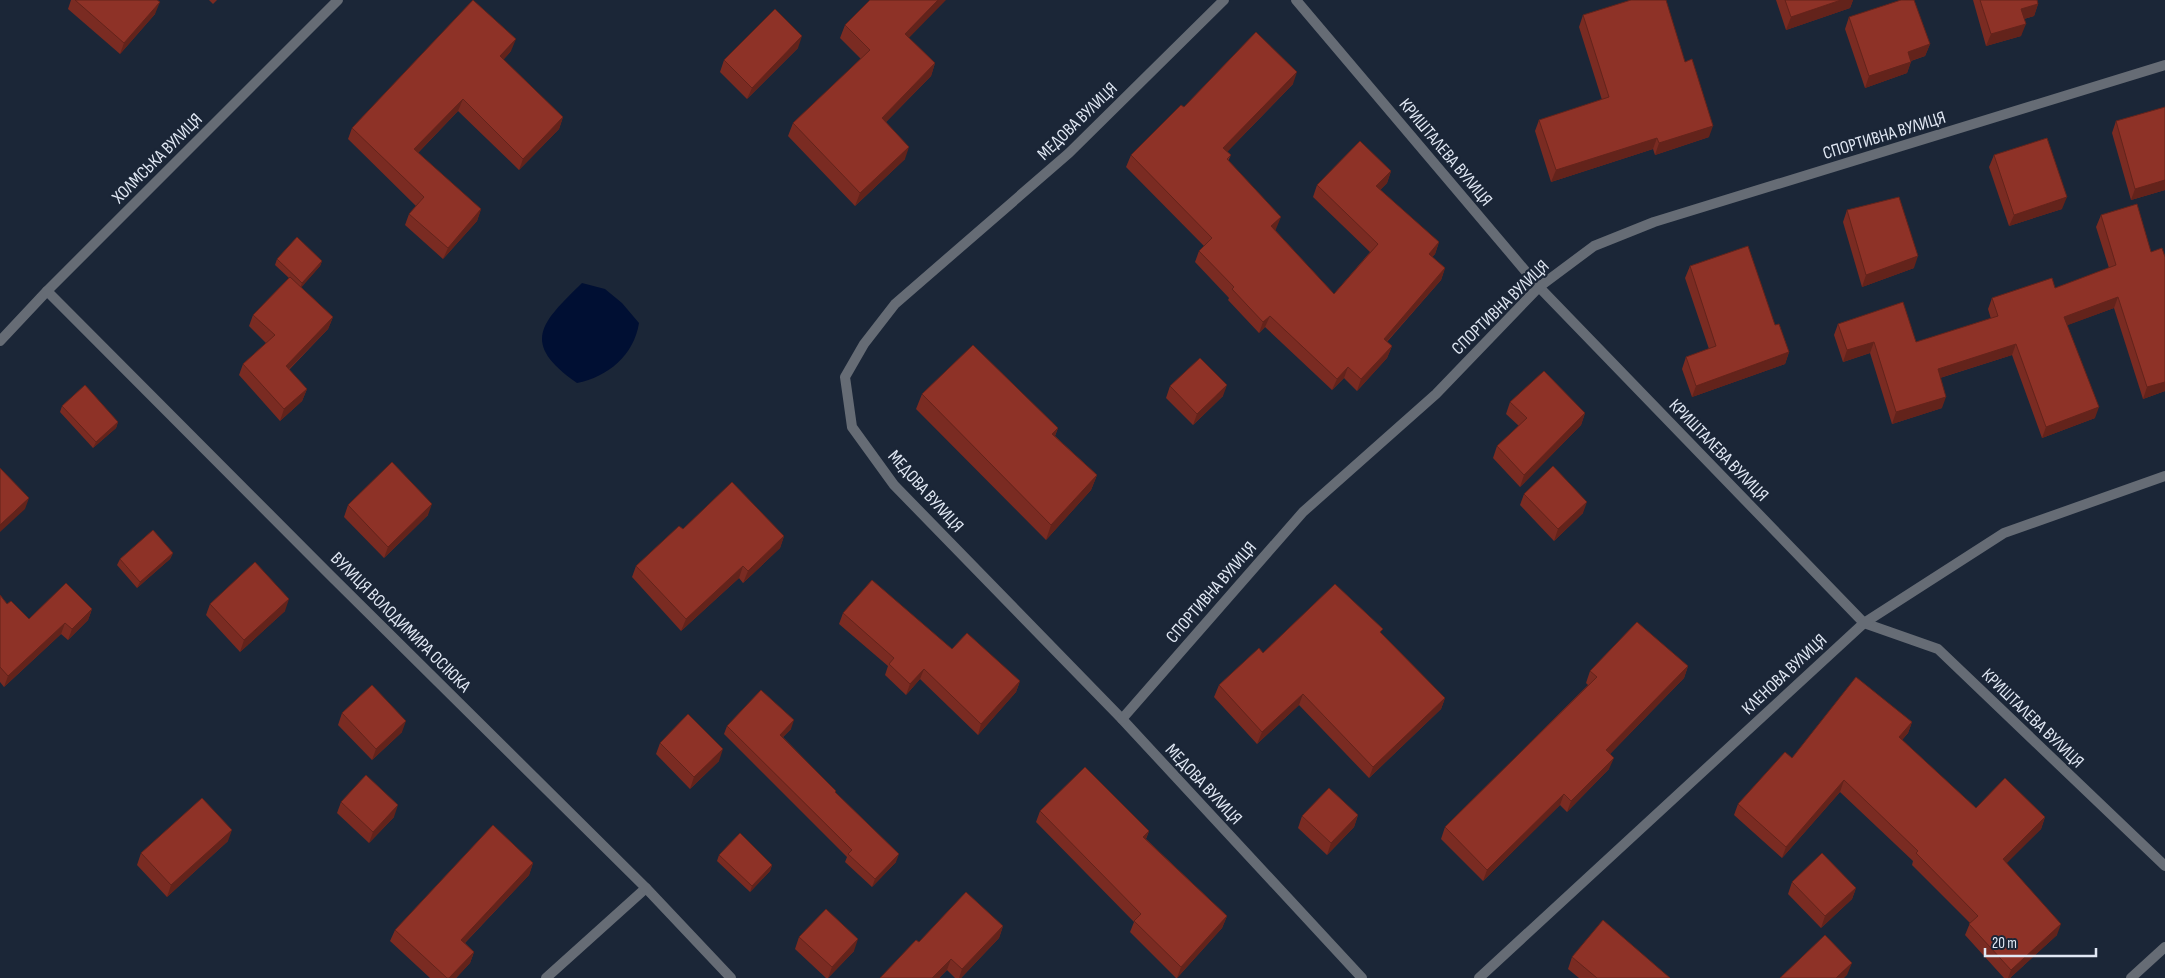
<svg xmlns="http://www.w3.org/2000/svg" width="2165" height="978" viewBox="0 0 2165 978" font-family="'Sofia Sans Condensed',sans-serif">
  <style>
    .water { fill: #000f33 }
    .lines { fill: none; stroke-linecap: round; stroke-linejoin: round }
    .minor { stroke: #666c75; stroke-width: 10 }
    .tertiary { stroke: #666c75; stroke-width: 10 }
    .wall { fill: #7a2b22 }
    .shaded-wall { fill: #63231b }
    .building { fill: #8e3227; stroke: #63231b }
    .labels { text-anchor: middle; stroke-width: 4.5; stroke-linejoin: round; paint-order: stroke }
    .street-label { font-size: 18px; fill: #e1e8f4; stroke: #1b2637 }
  </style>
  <rect width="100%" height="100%" fill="#1b2637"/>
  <path class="water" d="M 582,283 L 605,289 L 622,303 L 639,323 C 634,355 608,377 577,383 C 520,343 541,323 582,283 Z"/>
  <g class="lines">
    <g class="minor">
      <path d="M 1224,0 L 1069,153 L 895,304 L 864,344 L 845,377 L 852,427 L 894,485 L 1122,719 L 1362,978"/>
      <path d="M 1296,0 L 1539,287 L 1864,623 L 1938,649 L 2165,866"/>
      <path d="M 47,291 L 338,0"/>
      <path d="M 1122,719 L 1303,512 L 1436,394 L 1539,287 L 1594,246 L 1654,222 L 2165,65"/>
      <path d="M 546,978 L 646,888"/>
      <path d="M 1479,978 L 1864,623 L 2004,533 L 2165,476"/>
      <path d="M 2131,978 L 2165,947"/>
    </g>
    <path class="tertiary" d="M 0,341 L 47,291 L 331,576 L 646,888 L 731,978"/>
  </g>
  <g class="wall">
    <path d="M 71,0 L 157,0 L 155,14 L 120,54 L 68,9 Z"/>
    <path d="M 209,0 L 217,0 L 213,4 Z"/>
    <path d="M 1776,0 L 1853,0 L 1850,8 L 1786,30 Z"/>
    <path d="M 1973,0 L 2037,0 L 2038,4 L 2034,16 L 2024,19 L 2021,36 L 1986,46 Z"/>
    <path d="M 1583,15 L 1709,137 L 1655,155 L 1653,149 L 1551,182 L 1535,131 L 1539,120 L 1602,100 L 1579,27 Z"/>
    <path d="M 1849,17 L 1930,44 L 1925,56 L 1911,61 L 1907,73 L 1865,88 L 1845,29 Z"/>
    <path d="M 845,25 L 909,38 L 935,63 L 931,76 L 886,122 L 905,159 L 855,206 L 788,136 L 793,123 L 861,59 L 840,38 Z"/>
    <path d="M 798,48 L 747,99 L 720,72 L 724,60 Z"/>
    <path d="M 511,51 L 503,60 L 563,117 L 559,129 L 519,170 L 458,111 L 418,153 L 481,209 L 477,221 L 443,259 L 405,225 L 409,214 L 416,206 L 348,139 L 352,128 Z"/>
    <path d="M 1293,84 L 1227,152 L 1231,155 L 1228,161 L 1276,229 L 1275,230 L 1334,294 L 1370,252 L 1313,197 L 1317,185 L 1391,171 L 1387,183 L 1380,190 L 1439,242 L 1435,254 L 1432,257 L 1445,268 L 1441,280 L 1387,342 L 1392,346 L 1387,358 L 1357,391 L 1344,378 L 1332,390 L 1265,327 L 1259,333 L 1228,300 L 1229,298 L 1195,262 L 1199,251 L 1204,246 L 1126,167 L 1131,155 L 1184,107 Z"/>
    <path d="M 2116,121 L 2165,190 L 2131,200 L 2112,133 Z"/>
    <path d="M 1994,155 L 2062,209 L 2009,226 L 1989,167 Z"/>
    <path d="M 1847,210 L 1914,268 L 1862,287 L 1843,222 Z"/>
    <path d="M 2101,215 L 2151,252 L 2165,257 L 2165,391 L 2143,399 L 2114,308 L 2067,325 L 2095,418 L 2042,438 L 2012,355 L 1940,378 L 1942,408 L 1892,424 L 1870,353 L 1843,362 L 1834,335 L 1838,324 L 1916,342 L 1991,319 L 1988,309 L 1992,298 L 2055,288 L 2109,268 L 2096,227 Z"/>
    <path d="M 277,259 L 322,261 L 320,266 L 301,287 L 333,317 L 328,329 L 289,370 L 307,389 L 302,401 L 280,421 L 239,375 L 243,364 L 266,343 L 249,326 L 253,315 L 289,278 L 275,265 Z"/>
    <path d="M 1690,266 L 1775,325 L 1789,352 L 1785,364 L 1692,397 L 1682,369 L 1686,357 L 1709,349 L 1685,278 Z"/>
    <path d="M 1170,386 L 1223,396 L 1193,425 L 1166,398 Z"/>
    <path d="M 922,394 L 1058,428 L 1055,436 L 1097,475 L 1091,490 L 1046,540 L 916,409 Z"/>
    <path d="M 1510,402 L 1585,413 L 1581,425 L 1520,487 L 1493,458 L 1497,446 L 1519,426 L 1506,414 Z"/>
    <path d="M 62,406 L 118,422 L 116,428 L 93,448 L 60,412 Z"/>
    <path d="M 1524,494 L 1583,513 L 1554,541 L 1520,505 Z"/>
    <path d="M 348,505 L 428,515 L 384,558 L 344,517 Z"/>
    <path d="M 683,529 L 784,536 L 780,548 L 743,583 L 739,578 L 681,631 L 632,577 L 636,566 Z"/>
    <path d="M 173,553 L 170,559 L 137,588 L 117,565 L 120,559 Z"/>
    <path d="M 0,595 L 7,604 L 29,619 L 92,609 L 88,620 L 68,640 L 61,634 L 4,687 L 0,682 Z"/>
    <path d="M 210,604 L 285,611 L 240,652 L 206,615 Z"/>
    <path d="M 843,613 L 952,649 L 1020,681 L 1016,692 L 978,735 L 920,679 L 906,695 L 885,675 L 888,666 L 839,624 Z"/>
    <path d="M 1382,634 L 1445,698 L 1441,709 L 1369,778 L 1299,705 L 1257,744 L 1214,697 L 1219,685 L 1263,653 Z"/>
    <path d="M 1688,666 L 1684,678 L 1610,754 L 1609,769 L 1567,812 L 1560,805 L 1483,881 L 1441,839 L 1445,827 L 1588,685 L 1586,683 L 1590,671 Z"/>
    <path d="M 342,713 L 402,732 L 372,760 L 338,725 Z"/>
    <path d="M 1912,722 L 1908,733 L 1902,740 L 1976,808 L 2045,817 L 2041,829 L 2006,863 L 2057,935 L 2010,978 L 2004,978 L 1965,935 L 1970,923 L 1912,865 L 1913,861 L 1840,792 L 1782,858 L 1734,815 L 1738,804 L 1792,758 Z"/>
    <path d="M 727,726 L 791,729 L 783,737 L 836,791 L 835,792 L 896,862 L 872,887 L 845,862 L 847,857 L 724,734 Z"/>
    <path d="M 660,743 L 719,761 L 690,789 L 656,754 Z"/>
    <path d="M 341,802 L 394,817 L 369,843 L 337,813 Z"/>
    <path d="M 1040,811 L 1149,831 L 1146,839 L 1227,916 L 1222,928 L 1177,978 L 1176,978 L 1130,932 L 1134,922 L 1036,822 Z"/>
    <path d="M 1358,815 L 1354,827 L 1327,855 L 1298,828 L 1302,816 Z"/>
    <path d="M 228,841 L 167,897 L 137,865 L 141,853 Z"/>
    <path d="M 719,855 L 772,865 L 770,871 L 750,892 L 717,861 Z"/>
    <path d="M 533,863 L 529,875 L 465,943 L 474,952 L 470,963 L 456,978 L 430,978 L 390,941 L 395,930 Z"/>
    <path d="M 1792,882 L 1856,888 L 1852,899 L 1821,928 L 1788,894 Z"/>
    <path d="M 1003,926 L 999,938 L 961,978 L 955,978 L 947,970 L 939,978 L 880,978 L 919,942 Z"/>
    <path d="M 799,937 L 854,951 L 828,978 L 826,978 L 795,949 Z"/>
    <path d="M 1572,957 L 1670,978 L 1579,978 L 1568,969 Z"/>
  </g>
  <g class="shaded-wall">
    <path d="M 938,0 L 946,0 L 900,47 L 905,34 Z"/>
    <path d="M 1841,0 L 1853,0 L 1850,8 L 1786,30 L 1791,17 Z"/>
    <path d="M 160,2 L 155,14 L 120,54 L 124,43 Z"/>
    <path d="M 2038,4 L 2034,16 L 2017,21 L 2021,9 Z"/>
    <path d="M 2026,24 L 2021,36 L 1986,46 L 1991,34 Z"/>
    <path d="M 802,36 L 798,48 L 747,99 L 752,88 Z"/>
    <path d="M 516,39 L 511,51 L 496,68 L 500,56 Z"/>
    <path d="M 1930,44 L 1925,56 L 1904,63 L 1908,52 Z"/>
    <path d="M 1911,62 L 1907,73 L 1865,88 L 1869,76 Z"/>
    <path d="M 935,63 L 931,76 L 877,131 L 882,118 Z"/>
    <path d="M 1297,72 L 1293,84 L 1219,160 L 1223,148 Z"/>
    <path d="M 463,99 L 458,111 L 410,161 L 414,149 Z"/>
    <path d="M 563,117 L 559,129 L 519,170 L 523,159 Z"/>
    <path d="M 1713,126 L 1709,137 L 1655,155 L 1659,143 Z"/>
    <path d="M 1657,138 L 1653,149 L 1551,182 L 1556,170 Z"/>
    <path d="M 909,147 L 905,159 L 855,206 L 860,193 Z"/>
    <path d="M 1391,171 L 1387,183 L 1372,198 L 1376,186 Z"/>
    <path d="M 2165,180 L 2165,190 L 2131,200 L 2135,189 Z"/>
    <path d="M 2067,197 L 2062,209 L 2009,226 L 2014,215 Z"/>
    <path d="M 481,209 L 477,221 L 443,259 L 448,248 Z"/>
    <path d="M 1281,217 L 1276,229 L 1267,238 L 1271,226 Z"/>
    <path d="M 1439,242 L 1435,254 L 1425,266 L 1429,254 Z"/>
    <path d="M 1918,256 L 1914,268 L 1862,287 L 1866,275 Z"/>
    <path d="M 322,261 L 320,266 L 300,289 L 302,283 Z"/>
    <path d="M 1445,268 L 1441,280 L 1379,350 L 1384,339 Z"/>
    <path d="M 2118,297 L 2114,308 L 2060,328 L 2064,317 Z"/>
    <path d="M 1270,316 L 1265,327 L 1259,333 L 1263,322 Z"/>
    <path d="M 333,317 L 328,329 L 281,377 L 286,366 Z"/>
    <path d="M 1874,342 L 1870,353 L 1843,362 L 1847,350 Z"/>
    <path d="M 2016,344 L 2012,355 L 1933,380 L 1938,369 Z"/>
    <path d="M 1392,346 L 1387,358 L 1357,391 L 1361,379 Z"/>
    <path d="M 1789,352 L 1785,364 L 1692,397 L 1696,386 Z"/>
    <path d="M 1348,367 L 1344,378 L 1332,390 L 1337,379 Z"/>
    <path d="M 2165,382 L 2165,391 L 2143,399 L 2147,387 Z"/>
    <path d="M 1227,385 L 1223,396 L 1193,425 L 1197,414 Z"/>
    <path d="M 307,389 L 302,401 L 280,421 L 284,409 Z"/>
    <path d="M 1946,397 L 1942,408 L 1892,424 L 1896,412 Z"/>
    <path d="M 2099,407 L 2095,418 L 2042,438 L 2046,427 Z"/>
    <path d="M 1585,413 L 1581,425 L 1520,487 L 1524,475 Z"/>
    <path d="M 118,422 L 116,428 L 93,448 L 96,442 Z"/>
    <path d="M 1058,428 L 1052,443 L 1052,434 Z"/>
    <path d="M 1097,475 L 1091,490 L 1046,540 L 1051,525 Z"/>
    <path d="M 29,498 L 25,509 L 0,532 L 0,525 Z"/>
    <path d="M 1587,502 L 1583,513 L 1554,541 L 1558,529 Z"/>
    <path d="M 432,504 L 428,515 L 384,558 L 388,547 Z"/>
    <path d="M 784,536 L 780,548 L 743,583 L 748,571 Z"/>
    <path d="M 173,553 L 170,559 L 137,588 L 140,582 Z"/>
    <path d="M 743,566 L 739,578 L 681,631 L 686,619 Z"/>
    <path d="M 289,599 L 285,611 L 240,652 L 244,640 Z"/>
    <path d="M 92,609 L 88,620 L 68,640 L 72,629 Z"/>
    <path d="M 65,623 L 61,634 L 4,687 L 8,676 Z"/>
    <path d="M 1688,666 L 1684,678 L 1602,762 L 1606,750 Z"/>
    <path d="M 924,669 L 920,679 L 906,695 L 910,684 Z"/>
    <path d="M 1020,681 L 1016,692 L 978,735 L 981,724 Z"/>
    <path d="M 1303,694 L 1299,705 L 1257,744 L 1262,732 Z"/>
    <path d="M 1445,698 L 1441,709 L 1369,778 L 1373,767 Z"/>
    <path d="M 794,720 L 791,729 L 777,743 L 780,735 Z"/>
    <path d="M 406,721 L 402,732 L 372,760 L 376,749 Z"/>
    <path d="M 1912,722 L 1908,733 L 1895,748 L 1899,737 Z"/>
    <path d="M 723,749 L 719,761 L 690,789 L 694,777 Z"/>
    <path d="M 1614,758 L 1609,769 L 1567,812 L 1571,801 Z"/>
    <path d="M 1844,780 L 1840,792 L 1782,858 L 1786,847 Z"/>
    <path d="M 1564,794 L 1560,805 L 1483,881 L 1487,870 Z"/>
    <path d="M 398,805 L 394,817 L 369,843 L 373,832 Z"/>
    <path d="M 1358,815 L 1354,827 L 1327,855 L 1331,843 Z"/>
    <path d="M 2045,817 L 2041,829 L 1999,871 L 2003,859 Z"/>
    <path d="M 232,830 L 228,841 L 167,897 L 171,885 Z"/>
    <path d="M 1149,831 L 1144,843 L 1143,837 Z"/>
    <path d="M 899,854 L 896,862 L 872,887 L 875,879 Z"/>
    <path d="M 533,863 L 529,875 L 457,951 L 461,940 Z"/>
    <path d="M 772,865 L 770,871 L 750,892 L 752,886 Z"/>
    <path d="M 1856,888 L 1852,899 L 1821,928 L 1825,916 Z"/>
    <path d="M 1227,916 L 1222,928 L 1177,978 L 1181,967 Z"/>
    <path d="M 2061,924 L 2057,935 L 2010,978 L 2008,978 L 2011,970 Z"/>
    <path d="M 1003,926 L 999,938 L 961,978 L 959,978 L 962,969 Z"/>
    <path d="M 858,939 L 854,951 L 828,978 L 832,967 Z"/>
    <path d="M 474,952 L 470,963 L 456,978 L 449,978 Z"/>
    <path d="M 951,959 L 947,970 L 939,978 L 932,978 Z"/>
    <path d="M 1852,963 L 1847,975 L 1844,978 L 1836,978 Z"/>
  </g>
  <g class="building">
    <path d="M 75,0 L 157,0 L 160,2 L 124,43 Z"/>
    <path d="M 473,0 L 516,39 L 500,56 L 563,117 L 523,159 L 463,99 L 414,149 L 481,209 L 448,248 L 409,214 L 424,197 L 352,128 Z"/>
    <path d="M 870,0 L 938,0 L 905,34 L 935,63 L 882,118 L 909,147 L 860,193 L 793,123 L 870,50 L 845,25 Z"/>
    <path d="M 1631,0 L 1666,0 L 1685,62 L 1692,59 L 1713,126 L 1659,143 L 1657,138 L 1556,170 L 1539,120 L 1609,97 L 1583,15 Z"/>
    <path d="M 1785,0 L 1841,0 L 1791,17 Z"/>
    <path d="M 1901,0 L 1914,0 L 1930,44 L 1908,52 L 1911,62 L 1869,76 L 1849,17 Z"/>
    <path d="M 1980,0 L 2037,0 L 2038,4 L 2021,9 L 2026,24 L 1991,34 Z"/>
    <path d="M 775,9 L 802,36 L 752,88 L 724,60 Z"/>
    <path d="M 1256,32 L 1297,72 L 1223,148 L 1231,155 L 1227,159 L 1281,217 L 1271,226 L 1334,294 L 1378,244 L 1317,185 L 1360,141 L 1391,171 L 1376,186 L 1439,242 L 1429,254 L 1445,268 L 1384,339 L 1392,346 L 1361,379 L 1348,367 L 1337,379 L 1270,316 L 1263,322 L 1232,289 L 1234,287 L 1199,251 L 1212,238 L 1131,155 L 1181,105 L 1184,107 Z"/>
    <path d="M 2165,107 L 2165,180 L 2135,189 L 2116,121 Z"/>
    <path d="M 2047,138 L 2067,197 L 2014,215 L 1994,155 Z"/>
    <path d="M 1899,197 L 1918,256 L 1866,275 L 1847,210 Z"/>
    <path d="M 2137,204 L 2151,252 L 2162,248 L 2165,257 L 2165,382 L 2147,387 L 2118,297 L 2064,317 L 2099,407 L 2046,427 L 2016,344 L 1938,369 L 1946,397 L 1896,412 L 1874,342 L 1847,350 L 1838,324 L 1903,302 L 1916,342 L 1998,316 L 1992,298 L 2052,278 L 2055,288 L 2116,265 L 2101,215 Z"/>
    <path d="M 297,237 L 322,261 L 302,283 L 277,259 Z"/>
    <path d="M 1748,246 L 1775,325 L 1779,324 L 1789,352 L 1696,386 L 1686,357 L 1716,346 L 1690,266 Z"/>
    <path d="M 290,277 L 333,317 L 286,366 L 307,389 L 284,409 L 243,364 L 275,335 L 253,315 Z"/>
    <path d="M 973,345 L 1058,428 L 1052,434 L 1097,475 L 1051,525 L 922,394 Z"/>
    <path d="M 1200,358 L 1227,385 L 1197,414 L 1170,386 Z"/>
    <path d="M 1544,371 L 1585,413 L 1524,475 L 1497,446 L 1527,418 L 1510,402 Z"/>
    <path d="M 85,385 L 118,422 L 96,442 L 62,406 Z"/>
    <path d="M 392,462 L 432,504 L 388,547 L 348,505 Z"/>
    <path d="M 1553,466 L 1587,502 L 1558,529 L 1524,494 Z"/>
    <path d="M 0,468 L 29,498 L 0,525 Z"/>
    <path d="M 732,482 L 784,536 L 748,571 L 743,566 L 686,619 L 636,566 L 679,526 L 683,529 Z"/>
    <path d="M 153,530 L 173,553 L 140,582 L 120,559 Z"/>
    <path d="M 255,562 L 289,599 L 244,640 L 210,604 Z"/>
    <path d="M 872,580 L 952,649 L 967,633 L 1020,681 L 981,724 L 924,669 L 910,684 L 889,664 L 894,658 L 843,613 Z"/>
    <path d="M 66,583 L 92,609 L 72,629 L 65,623 L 8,676 L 0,667 L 0,595 L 7,604 L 11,601 L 29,619 Z"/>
    <path d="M 1335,584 L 1383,629 L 1380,632 L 1445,698 L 1373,767 L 1303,694 L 1262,732 L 1219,685 L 1259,648 L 1263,653 Z"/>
    <path d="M 1637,622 L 1688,666 L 1606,750 L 1614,758 L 1571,801 L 1564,794 L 1487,870 L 1445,827 L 1597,677 L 1590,671 Z"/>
    <path d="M 1856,677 L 1912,722 L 1899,737 L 1976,808 L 2005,778 L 2045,817 L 2003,859 L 2061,924 L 2011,970 L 1969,924 L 1978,916 L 1916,853 L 1918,851 L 1844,780 L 1786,847 L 1738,804 L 1785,752 L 1792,758 Z"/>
    <path d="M 372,685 L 406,721 L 376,749 L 342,713 Z"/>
    <path d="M 761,690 L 794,720 L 780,735 L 836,791 L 835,792 L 899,854 L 875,879 L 848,854 L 852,850 L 727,726 Z"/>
    <path d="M 688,714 L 723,749 L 694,777 L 660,743 Z"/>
    <path d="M 1085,767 L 1149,831 L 1143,837 L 1227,916 L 1181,967 L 1134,921 L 1141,914 L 1040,811 Z"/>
    <path d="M 366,775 L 398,805 L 373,832 L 341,802 Z"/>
    <path d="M 1329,788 L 1358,815 L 1331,843 L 1302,816 Z"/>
    <path d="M 202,798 L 232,830 L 171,885 L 141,853 Z"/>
    <path d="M 493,825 L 533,863 L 461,940 L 474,952 L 449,978 L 447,978 L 395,930 Z"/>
    <path d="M 740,833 L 772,865 L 752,886 L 719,855 Z"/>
    <path d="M 1822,853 L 1856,888 L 1825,916 L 1792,882 Z"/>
    <path d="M 966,892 L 1003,926 L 962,969 L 951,959 L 932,978 L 880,978 L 916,940 L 919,942 Z"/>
    <path d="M 826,909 L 858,939 L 832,967 L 799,937 Z"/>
    <path d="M 1603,920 L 1670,978 L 1597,978 L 1572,957 Z"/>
    <path d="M 1825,935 L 1852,963 L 1836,978 L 1780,978 Z"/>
  </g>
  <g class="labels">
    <g class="street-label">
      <text transform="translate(1077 121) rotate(-44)" y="6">МЕДОВА ВУЛИЦЯ</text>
      <text transform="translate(1884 135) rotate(-17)" y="6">СПОРТИВНА ВУЛИЦЯ</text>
      <text transform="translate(1446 152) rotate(50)" y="6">КРИШТАЛЕВА ВУЛИЦЯ</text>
      <text transform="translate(157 158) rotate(-45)" y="6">ХОЛМСЬКА ВУЛИЦЯ</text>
      <text transform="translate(1500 307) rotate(-44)" y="6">СПОРТИВНА ВУЛИЦЯ</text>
      <text transform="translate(1719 450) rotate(46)" y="6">КРИШТАЛЕВА ВУЛИЦЯ</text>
      <text transform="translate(926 491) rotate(48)" y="6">МЕДОВА ВУЛИЦЯ</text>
      <text transform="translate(1211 592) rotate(-49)" y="6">СПОРТИВНА ВУЛИЦЯ</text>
      <text transform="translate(401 622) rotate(45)" y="6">ВУЛИЦЯ ВОЛОДИМИРА ОСІЮКА</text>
      <text transform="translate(1784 674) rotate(-43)" y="6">КЛЕНОВА ВУЛИЦЯ</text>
      <text transform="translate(2033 718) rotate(44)" y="6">КРИШТАЛЕВА ВУЛИЦЯ</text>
      <text transform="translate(1204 784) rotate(47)" y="6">МЕДОВА ВУЛИЦЯ</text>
    </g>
  </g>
  <path d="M1985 948v8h111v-8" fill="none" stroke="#e1e8f4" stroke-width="2.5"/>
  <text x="1992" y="948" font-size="15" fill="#e1e8f4" stroke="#1b2637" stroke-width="4" paint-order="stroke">20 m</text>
</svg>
